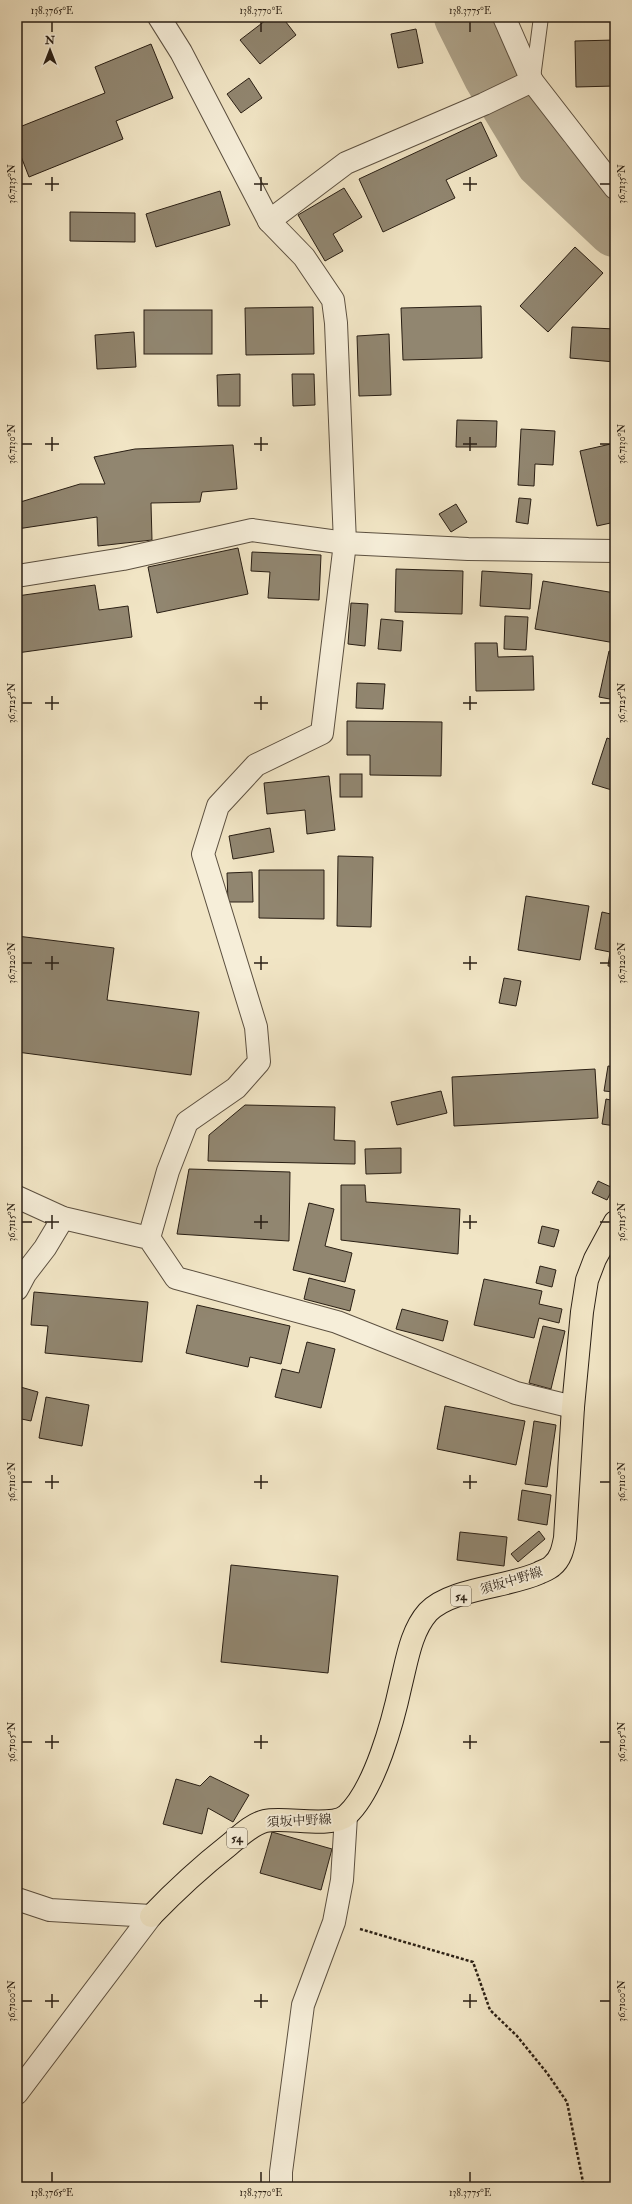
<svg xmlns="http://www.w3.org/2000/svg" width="632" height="2204" viewBox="0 0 632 2204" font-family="'IM FELL Double Pica','Noto Serif JP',serif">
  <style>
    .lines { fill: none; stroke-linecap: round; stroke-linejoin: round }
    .river { stroke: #ada289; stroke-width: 56 }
    .building { fill: #918670; stroke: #2a1f14 }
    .service-casing { stroke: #5c5040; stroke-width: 16 }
    .minor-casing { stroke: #5c5040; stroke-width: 24 }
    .primary-casing { stroke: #2a1f14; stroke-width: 24 }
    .path { stroke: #2a1f14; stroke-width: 2.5; stroke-dasharray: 3 2; stroke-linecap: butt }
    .service { stroke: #f6eed9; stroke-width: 14 }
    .minor { stroke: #f6eed9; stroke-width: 22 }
    .primary { stroke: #f1e5c5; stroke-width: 22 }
    .ticks { fill: none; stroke: #2a1f14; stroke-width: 1.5 }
    .labels { text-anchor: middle; stroke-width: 4; stroke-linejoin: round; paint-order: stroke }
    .shield { fill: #f6eed9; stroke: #675d4f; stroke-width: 1 }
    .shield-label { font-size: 12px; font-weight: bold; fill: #2a1f14 }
    .street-label { font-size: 13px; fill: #2a1f14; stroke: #f6eed9 }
    .neatline { fill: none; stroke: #2a1f14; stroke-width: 1.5 }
    .ticks-label { font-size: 10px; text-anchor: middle; fill: #2a1f14 }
  </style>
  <rect width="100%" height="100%" fill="#f1e5c5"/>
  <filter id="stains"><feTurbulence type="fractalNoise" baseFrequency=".005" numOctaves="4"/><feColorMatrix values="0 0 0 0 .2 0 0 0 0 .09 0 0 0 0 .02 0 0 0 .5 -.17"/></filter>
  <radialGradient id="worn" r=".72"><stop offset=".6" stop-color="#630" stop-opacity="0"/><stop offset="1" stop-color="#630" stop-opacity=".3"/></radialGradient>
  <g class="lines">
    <path class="river" d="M 462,17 L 491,75 L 543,161 L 615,229"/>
  </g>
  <g class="building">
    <path d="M 270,17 L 282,17 L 296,35 L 260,64 L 240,40 Z"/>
    <path d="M 416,29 L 423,63 L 398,68 L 391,34 Z"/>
    <path d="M 615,40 L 615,86 L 576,87 L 575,41 Z"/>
    <path d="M 151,44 L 173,98 L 116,121 L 123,139 L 29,177 L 17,146 L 17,128 L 105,93 L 95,67 Z"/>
    <path d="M 249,78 L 262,98 L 241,113 L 227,94 Z"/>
    <path d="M 481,122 L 497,156 L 446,180 L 455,198 L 383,232 L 359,179 Z"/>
    <path d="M 344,188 L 362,217 L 333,234 L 343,251 L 325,261 L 298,215 Z"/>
    <path d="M 220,191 L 230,225 L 156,247 L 146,214 Z"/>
    <path d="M 70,212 L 135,213 L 135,242 L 70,241 Z"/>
    <path d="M 575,247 L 603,273 L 548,332 L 520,306 Z"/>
    <path d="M 481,306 L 482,358 L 403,360 L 401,308 Z"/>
    <path d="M 313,307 L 314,354 L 246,355 L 245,308 Z"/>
    <rect x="144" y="310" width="68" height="44"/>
    <path d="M 572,327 L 615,329 L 615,362 L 570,358 Z"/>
    <path d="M 134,332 L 136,367 L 97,369 L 95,335 Z"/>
    <path d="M 389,334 L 391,395 L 359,396 L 357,336 Z"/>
    <path d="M 240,374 L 240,406 L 218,406 L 217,375 Z"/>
    <path d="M 292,374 L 314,374 L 315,405 L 293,406 Z"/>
    <path d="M 457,420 L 497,421 L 496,447 L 456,447 Z"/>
    <path d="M 521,429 L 555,431 L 553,465 L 535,464 L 534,486 L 518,485 Z"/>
    <path d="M 615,443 L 615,522 L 597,526 L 580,451 Z"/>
    <path d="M 233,445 L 237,489 L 202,492 L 200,502 L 151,503 L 152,540 L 98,546 L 97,517 L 17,529 L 17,503 L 80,484 L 105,484 L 94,457 L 135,449 Z"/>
    <path d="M 519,498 L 531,499 L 528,524 L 516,522 Z"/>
    <path d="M 456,504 L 467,522 L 451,532 L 439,514 Z"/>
    <path d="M 238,548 L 248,594 L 157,613 L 148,567 Z"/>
    <path d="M 252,552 L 321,555 L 319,600 L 268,598 L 270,572 L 251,571 Z"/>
    <path d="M 396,569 L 463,571 L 462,614 L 395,612 Z"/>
    <path d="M 482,571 L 532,574 L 530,609 L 480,606 Z"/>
    <path d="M 543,581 L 615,593 L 615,643 L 535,629 Z"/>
    <path d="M 95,585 L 99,610 L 128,606 L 132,637 L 17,653 L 17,596 Z"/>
    <path d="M 351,603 L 368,604 L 365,646 L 348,644 Z"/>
    <path d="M 505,616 L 528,617 L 526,650 L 504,649 Z"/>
    <path d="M 381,619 L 403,621 L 401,651 L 378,649 Z"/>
    <path d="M 475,643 L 497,643 L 498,657 L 533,656 L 534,690 L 476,691 Z"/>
    <path d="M 609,651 L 615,652 L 615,700 L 599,697 Z"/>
    <path d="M 357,683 L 385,684 L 383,709 L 356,708 Z"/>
    <path d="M 347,721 L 442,722 L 441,776 L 370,775 L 370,755 L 347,755 Z"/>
    <path d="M 607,738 L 615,741 L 615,791 L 592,784 Z"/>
    <rect x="340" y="774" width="22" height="23"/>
    <path d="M 329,776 L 335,830 L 307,834 L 305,810 L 267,814 L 264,783 Z"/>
    <path d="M 270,828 L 274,852 L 233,859 L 229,836 Z"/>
    <path d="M 338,856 L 373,857 L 371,927 L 337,926 Z"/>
    <path d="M 259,870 L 324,870 L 324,919 L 259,918 Z"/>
    <path d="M 252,872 L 253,902 L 228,902 L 227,873 Z"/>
    <path d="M 526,896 L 589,906 L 580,960 L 518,950 Z"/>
    <path d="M 602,912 L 615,915 L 615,967 L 608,966 L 610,952 L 595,949 Z"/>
    <path d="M 17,936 L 114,948 L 107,1000 L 199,1012 L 191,1075 L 17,1052 Z"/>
    <path d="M 504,978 L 521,981 L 516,1006 L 499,1003 Z"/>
    <path d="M 608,1066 L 615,1067 L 615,1092 L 604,1091 Z"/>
    <path d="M 595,1069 L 598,1118 L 454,1126 L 452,1077 Z"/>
    <path d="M 441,1091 L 447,1113 L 397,1125 L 391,1102 Z"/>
    <path d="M 606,1099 L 615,1101 L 615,1126 L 602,1124 Z"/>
    <path d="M 245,1105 L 335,1107 L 334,1140 L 355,1141 L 355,1164 L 208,1161 L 209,1135 Z"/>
    <path d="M 401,1148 L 401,1173 L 366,1174 L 365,1149 Z"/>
    <path d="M 189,1169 L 290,1172 L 289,1241 L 177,1234 Z"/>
    <path d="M 598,1181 L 613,1188 L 607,1200 L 592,1193 Z"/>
    <path d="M 341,1185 L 365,1185 L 366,1202 L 460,1209 L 458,1254 L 341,1240 Z"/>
    <path d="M 309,1203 L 334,1209 L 325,1246 L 352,1253 L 345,1282 L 293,1270 Z"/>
    <path d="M 542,1226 L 559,1230 L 554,1247 L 538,1243 Z"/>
    <path d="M 540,1266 L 556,1270 L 552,1287 L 536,1283 Z"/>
    <path d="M 309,1278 L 355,1290 L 350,1311 L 304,1299 Z"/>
    <path d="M 484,1279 L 542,1291 L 539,1304 L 562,1309 L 559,1323 L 539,1318 L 534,1338 L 474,1325 Z"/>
    <path d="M 34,1292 L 148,1302 L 142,1362 L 45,1353 L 48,1326 L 31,1325 Z"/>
    <path d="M 197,1305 L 290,1326 L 281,1364 L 250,1357 L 248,1367 L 186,1353 Z"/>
    <path d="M 402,1309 L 448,1321 L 443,1341 L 396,1329 Z"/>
    <path d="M 543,1326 L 565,1331 L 551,1389 L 529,1383 Z"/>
    <path d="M 307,1342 L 335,1349 L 321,1408 L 275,1397 L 282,1369 L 299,1373 Z"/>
    <path d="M 17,1386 L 38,1392 L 31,1421 L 17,1418 Z"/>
    <path d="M 46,1397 L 89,1405 L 82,1446 L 39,1438 Z"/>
    <path d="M 445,1406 L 525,1421 L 516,1465 L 437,1449 Z"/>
    <path d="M 534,1421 L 556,1425 L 547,1487 L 525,1484 Z"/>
    <path d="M 522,1490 L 551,1495 L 547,1525 L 518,1520 Z"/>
    <path d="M 539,1531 L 545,1539 L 518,1562 L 511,1554 Z"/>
    <path d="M 460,1532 L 507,1537 L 504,1566 L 457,1560 Z"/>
    <path d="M 231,1565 L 338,1576 L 328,1673 L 221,1662 Z"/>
    <path d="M 210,1776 L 249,1795 L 233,1822 L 208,1808 L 202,1834 L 163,1824 L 176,1779 L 200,1786 Z"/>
    <path d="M 272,1832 L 332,1849 L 321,1890 L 260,1873 Z"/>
  </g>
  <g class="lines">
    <g class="service-casing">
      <path id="service" d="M 533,78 L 541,17"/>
    </g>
    <g class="minor-casing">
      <g id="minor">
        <path d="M 504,17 L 532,81 L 615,188"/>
        <path d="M 269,221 L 346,163 L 484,104 L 532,81"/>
        <path d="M 17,576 L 123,559 L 252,530 L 345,543 L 468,549 L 615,551"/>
        <path d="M 17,1197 L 63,1218 L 149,1238 L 176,1278 L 337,1322 L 516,1393 L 573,1407"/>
        <path d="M 149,1238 L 168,1171 L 187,1122 L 236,1088 L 259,1062 L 256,1027 L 203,854 L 218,806 L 256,765 L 322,733 L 345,543 L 336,323 L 333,300 L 304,257 L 269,221 L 181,52 L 159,17"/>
        <path d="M 17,1289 L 25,1274 L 45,1248 L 63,1218"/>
        <path d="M 17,1899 L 50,1910 L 151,1916"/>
        <path d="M 17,2093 L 151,1916"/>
        <path d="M 281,2187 L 281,2172 L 303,2005 L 334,1922 L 342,1880 L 346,1816"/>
      </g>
    </g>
    <g class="primary-casing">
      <path id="primary" d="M 151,1916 C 176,1890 201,1867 229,1845 C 240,1836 252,1824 265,1821 C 285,1816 332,1829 347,1815 C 375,1789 393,1721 401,1684 C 407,1660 411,1631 428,1612 C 451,1588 509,1587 539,1573 C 543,1571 549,1569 552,1566 C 561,1559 563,1548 565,1538 L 573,1407 L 582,1312 L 587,1280 L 595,1259 L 615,1222"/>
    </g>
    <path class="path" d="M 360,1929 L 473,1962 L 490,2010 L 517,2036 L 547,2073 L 567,2102 L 584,2187"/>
    <use href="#service" class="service"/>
    <use href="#minor" class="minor"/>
    <use href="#primary" class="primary"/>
  </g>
  <path class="ticks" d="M 52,22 L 52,32M 261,22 L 261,32M 470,22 L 470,32M 52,177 L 52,191M 261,177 L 261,191M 470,177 L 470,191M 22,184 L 32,184M 45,184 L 59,184M 254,184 L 268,184M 463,184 L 477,184M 600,184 L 610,184M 52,437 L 52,451M 261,437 L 261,451M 470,437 L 470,451M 22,444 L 32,444M 45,444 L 59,444M 254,444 L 268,444M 463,444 L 477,444M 600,444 L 610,444M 52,696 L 52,710M 261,696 L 261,710M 470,696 L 470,710M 22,703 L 32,703M 45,703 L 59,703M 254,703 L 268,703M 463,703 L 477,703M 600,703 L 610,703M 52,956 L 52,970M 261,956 L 261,970M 470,956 L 470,970M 22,963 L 32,963M 45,963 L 59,963M 254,963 L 268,963M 463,963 L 477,963M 600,963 L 610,963M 52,1215 L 52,1229M 261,1215 L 261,1229M 470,1215 L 470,1229M 22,1222 L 32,1222M 45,1222 L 59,1222M 254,1222 L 268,1222M 463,1222 L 477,1222M 600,1222 L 610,1222M 52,1475 L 52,1489M 261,1475 L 261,1489M 470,1475 L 470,1489M 22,1482 L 32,1482M 45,1482 L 59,1482M 254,1482 L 268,1482M 463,1482 L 477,1482M 600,1482 L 610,1482M 52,1735 L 52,1749M 261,1735 L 261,1749M 470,1735 L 470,1749M 22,1742 L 32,1742M 45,1742 L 59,1742M 254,1742 L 268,1742M 463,1742 L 477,1742M 600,1742 L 610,1742M 52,1994 L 52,2008M 261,1994 L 261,2008M 470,1994 L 470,2008M 22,2001 L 32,2001M 45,2001 L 59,2001M 254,2001 L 268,2001M 463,2001 L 477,2001M 600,2001 L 610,2001M 52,2172 L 52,2182M 261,2172 L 261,2182M 470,2172 L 470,2182"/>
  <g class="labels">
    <g class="shield">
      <rect x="451" y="1586" width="20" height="20" rx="3"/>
      <rect x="227" y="1828" width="20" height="20" rx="3"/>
    </g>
    <g class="shield-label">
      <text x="461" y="1600">54</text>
      <text x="237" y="1842">54</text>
    </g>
    <g class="street-label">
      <text transform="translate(511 1580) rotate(-17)" y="5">須坂中野線</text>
      <text transform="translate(299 1820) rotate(-3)" y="5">須坂中野線</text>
    </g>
  </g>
  <rect width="632" height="2204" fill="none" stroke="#f1e5c5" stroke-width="44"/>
  <g transform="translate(50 50)" stroke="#f6eed9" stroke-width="3" paint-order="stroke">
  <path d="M0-3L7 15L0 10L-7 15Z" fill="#2a1f14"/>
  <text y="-6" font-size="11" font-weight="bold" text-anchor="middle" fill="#2a1f14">N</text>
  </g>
  <rect x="22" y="22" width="588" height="2160" class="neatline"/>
  <g class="ticks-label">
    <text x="52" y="14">138.3765°E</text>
    <text x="261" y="14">138.3770°E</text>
    <text x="470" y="14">138.3775°E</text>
    <text transform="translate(11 184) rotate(-90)" y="4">36.7135°N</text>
    <text transform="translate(621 184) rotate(-90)" y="4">36.7135°N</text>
    <text transform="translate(11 444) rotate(-90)" y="4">36.7130°N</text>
    <text transform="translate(621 444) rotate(-90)" y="4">36.7130°N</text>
    <text transform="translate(11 703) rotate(-90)" y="4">36.7125°N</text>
    <text transform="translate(621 703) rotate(-90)" y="4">36.7125°N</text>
    <text transform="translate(11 963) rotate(-90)" y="4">36.7120°N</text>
    <text transform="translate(621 963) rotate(-90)" y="4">36.7120°N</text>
    <text transform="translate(11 1222) rotate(-90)" y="4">36.7115°N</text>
    <text transform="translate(621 1222) rotate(-90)" y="4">36.7115°N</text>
    <text transform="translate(11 1482) rotate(-90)" y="4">36.7110°N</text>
    <text transform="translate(621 1482) rotate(-90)" y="4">36.7110°N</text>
    <text transform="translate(11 1742) rotate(-90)" y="4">36.7105°N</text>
    <text transform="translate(621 1742) rotate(-90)" y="4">36.7105°N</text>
    <text transform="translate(11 2001) rotate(-90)" y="4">36.7100°N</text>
    <text transform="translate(621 2001) rotate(-90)" y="4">36.7100°N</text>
    <text x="52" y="2196">138.3765°E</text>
    <text x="261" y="2196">138.3770°E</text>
    <text x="470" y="2196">138.3775°E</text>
  </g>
  <rect width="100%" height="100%" filter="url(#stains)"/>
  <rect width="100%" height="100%" fill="url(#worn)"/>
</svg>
